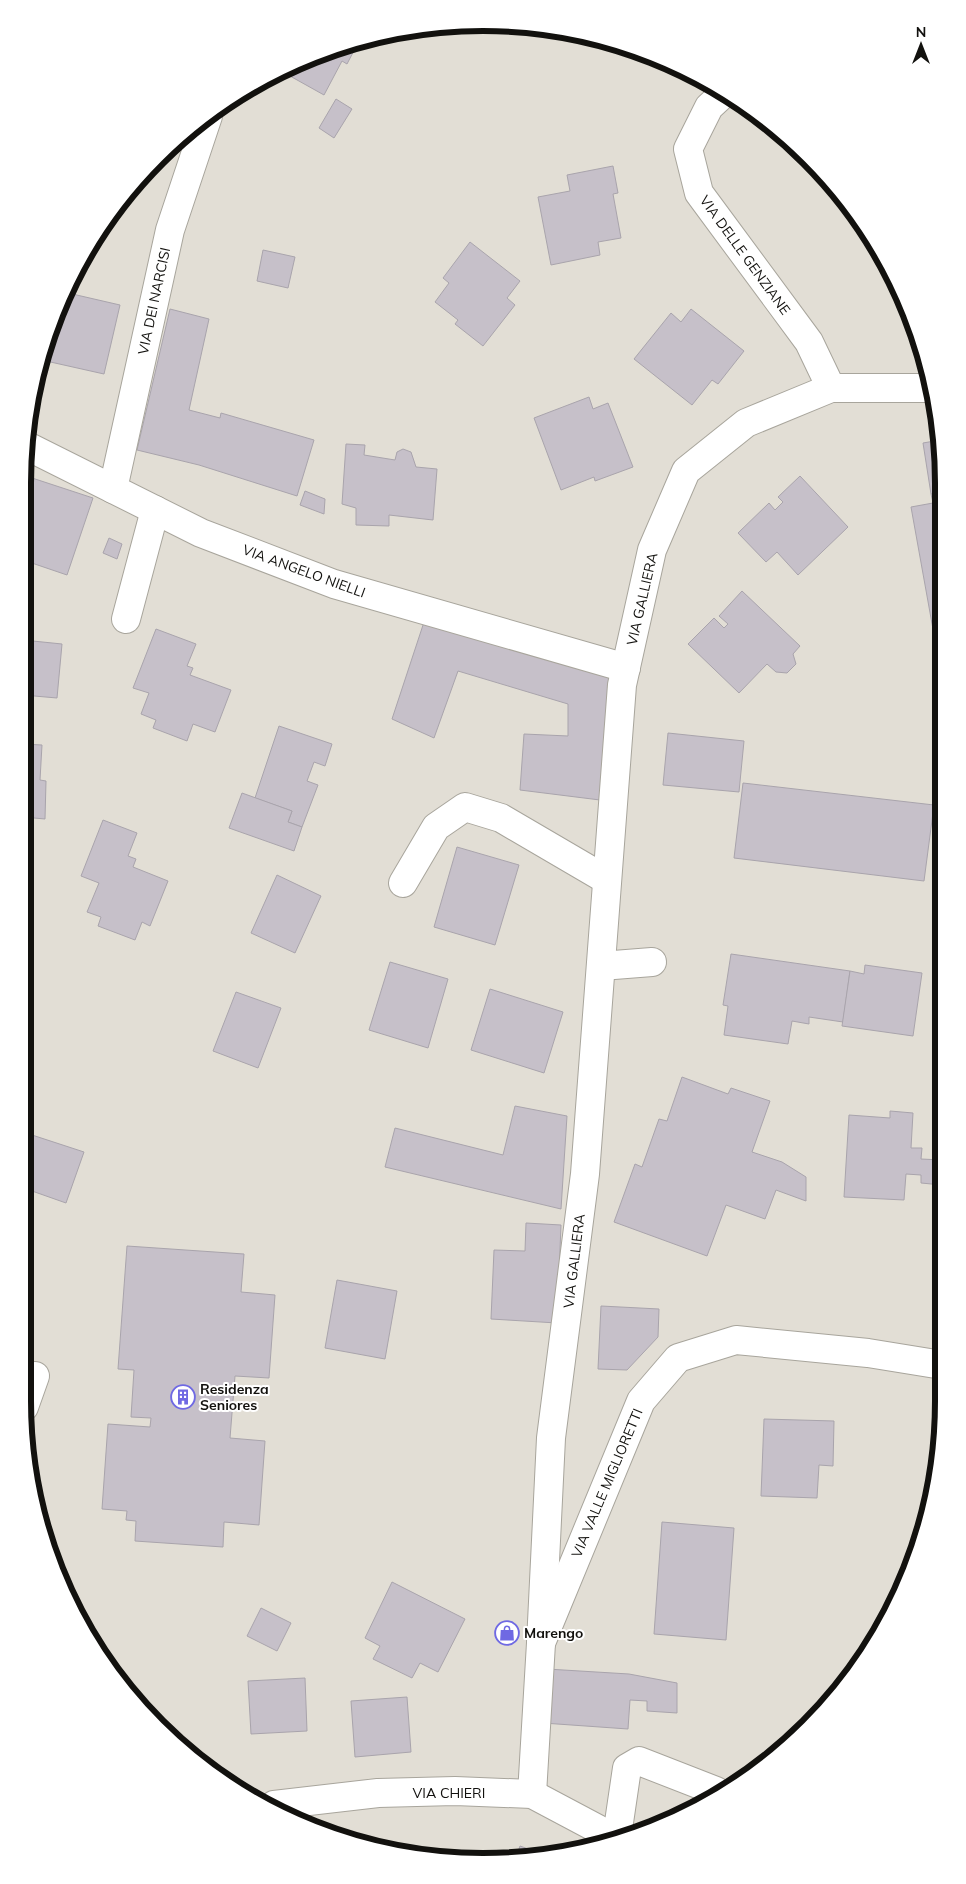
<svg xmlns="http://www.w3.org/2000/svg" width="966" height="1884" viewBox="0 0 966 1884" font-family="Mulish,sans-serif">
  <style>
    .building { fill: #c6c0c9; stroke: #a9a4ac }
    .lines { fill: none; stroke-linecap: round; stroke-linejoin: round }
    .minor-casing { stroke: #a8a59c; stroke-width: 30 }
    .major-casing { stroke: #a8a59c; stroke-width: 30 }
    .minor { stroke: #fff; stroke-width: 28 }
    .major { stroke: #fff; stroke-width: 28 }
    .labels { text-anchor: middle; stroke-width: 4; stroke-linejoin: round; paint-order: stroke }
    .street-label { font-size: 14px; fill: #12110e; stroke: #fff }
    .poi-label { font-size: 14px; font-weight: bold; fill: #12110e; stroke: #fff; text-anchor: start }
    .rim { fill: none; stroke: #12110e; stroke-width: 6 }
  </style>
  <rect width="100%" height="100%" fill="#e2ded5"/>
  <g class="building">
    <path d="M 359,41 L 347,64 L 342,61 L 324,95 L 281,71 L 335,47 Z"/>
    <path d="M 336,99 L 352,109 L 334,138 L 319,128 Z"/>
    <path d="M 613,166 L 618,193 L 613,194 L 621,238 L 598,242 L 600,255 L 551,265 L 538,197 L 570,191 L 567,175 Z"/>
    <path d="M 470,242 L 520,281 L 507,298 L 515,305 L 483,346 L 455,324 L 458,320 L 435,302 L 449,283 L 443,278 Z"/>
    <path d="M 263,250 L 295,257 L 288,288 L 257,281 Z"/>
    <path d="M 68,293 L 120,305 L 104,374 L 46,361 L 58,312 L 59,309 L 64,311 Z"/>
    <path d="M 170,309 L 209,319 L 189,410 L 220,418 L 221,413 L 314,440 L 297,496 L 199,465 L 137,450 Z"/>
    <path d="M 691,309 L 744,351 L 718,384 L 712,380 L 692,405 L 634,359 L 671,313 L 681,322 Z"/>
    <path d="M 589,397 L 593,409 L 608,403 L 633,467 L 595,481 L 594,477 L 561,490 L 534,418 Z"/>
    <path d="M 940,440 L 940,493 L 931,494 L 923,443 Z"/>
    <path d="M 346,444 L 365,445 L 364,455 L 395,460 L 397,452 L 403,449 L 411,452 L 416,467 L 437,469 L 433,520 L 389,515 L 389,526 L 356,525 L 356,508 L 342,504 Z"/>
    <path d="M 23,475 L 93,498 L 67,575 L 23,560 Z"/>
    <path d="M 800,476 L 848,527 L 798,575 L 777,552 L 766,562 L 738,533 L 769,503 L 775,510 L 783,502 L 778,497 Z"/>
    <path d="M 305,491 L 325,499 L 324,514 L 300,505 Z"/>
    <path d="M 940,493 L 940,645 L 936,646 L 911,507 L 933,503 L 931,494 Z"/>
    <path d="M 109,538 L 122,544 L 117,559 L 103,553 Z"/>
    <path d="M 742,591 L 800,646 L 793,654 L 796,664 L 787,673 L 776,672 L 767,664 L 739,693 L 688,644 L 714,618 L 724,628 L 728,624 L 719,616 Z"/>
    <path d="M 425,619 L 611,675 L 600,800 L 520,790 L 524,734 L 568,736 L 568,704 L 458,671 L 434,738 L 392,719 Z"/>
    <path d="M 156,629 L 196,644 L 187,666 L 193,668 L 190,675 L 231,690 L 215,732 L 193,724 L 187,741 L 153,728 L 156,720 L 141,714 L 149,693 L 133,688 Z"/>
    <path d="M 23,640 L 62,644 L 57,698 L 23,695 Z"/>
    <path d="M 279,726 L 332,744 L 325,766 L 314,762 L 307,781 L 318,785 L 302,827 L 288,822 L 292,811 L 255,798 Z"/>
    <path d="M 668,733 L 744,741 L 739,792 L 663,785 Z"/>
    <path d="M 23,744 L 42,745 L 40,780 L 46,781 L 45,819 L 23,817 Z"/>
    <path d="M 743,783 L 934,805 L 924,881 L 734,858 Z"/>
    <path d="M 242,793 L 292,811 L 288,822 L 302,827 L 294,851 L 229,828 Z"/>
    <path d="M 103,820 L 137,833 L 128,856 L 136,859 L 133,867 L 168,881 L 150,926 L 142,922 L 135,940 L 98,926 L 101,917 L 87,912 L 99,883 L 81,876 Z"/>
    <path d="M 457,847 L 519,865 L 495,945 L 434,927 Z"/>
    <path d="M 277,875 L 321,896 L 295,953 L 251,933 Z"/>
    <path d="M 731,954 L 850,971 L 843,1022 L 809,1017 L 809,1024 L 792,1021 L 788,1044 L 724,1035 L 728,1006 L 723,1005 Z"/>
    <path d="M 390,962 L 448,979 L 428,1048 L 369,1030 Z"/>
    <path d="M 865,965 L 922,973 L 913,1036 L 842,1026 L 850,971 L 864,974 Z"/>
    <path d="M 490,989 L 563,1012 L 544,1073 L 471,1050 Z"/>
    <path d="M 236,992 L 281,1008 L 258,1068 L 213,1051 Z"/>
    <path d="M 682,1077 L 728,1094 L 731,1088 L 770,1101 L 752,1152 L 782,1162 L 806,1177 L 806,1201 L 776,1190 L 765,1219 L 726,1205 L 707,1256 L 614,1222 L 635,1164 L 642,1167 L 659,1119 L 667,1121 Z"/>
    <path d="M 515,1106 L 567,1116 L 561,1209 L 385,1167 L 395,1128 L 503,1155 Z"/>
    <path d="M 890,1111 L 913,1113 L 911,1148 L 922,1148 L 921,1159 L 942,1160 L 942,1185 L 921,1183 L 921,1175 L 906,1174 L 904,1200 L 844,1197 L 849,1115 L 890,1118 Z"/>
    <path d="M 29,1134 L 84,1152 L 66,1203 L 32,1191 L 23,1219 L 23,1143 L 26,1144 Z"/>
    <path d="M 526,1223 L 561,1225 L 557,1323 L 491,1319 L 494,1250 L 525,1251 Z"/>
    <path d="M 127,1246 L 244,1254 L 241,1292 L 275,1295 L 269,1378 L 235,1376 L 230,1438 L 265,1441 L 259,1525 L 224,1522 L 223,1547 L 135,1541 L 136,1521 L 126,1520 L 127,1511 L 102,1509 L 108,1424 L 150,1427 L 151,1418 L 131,1417 L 134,1370 L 118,1369 Z"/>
    <path d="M 337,1280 L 397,1291 L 385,1359 L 325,1348 Z"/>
    <path d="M 601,1306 L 659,1309 L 658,1337 L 627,1370 L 598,1369 Z"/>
    <path d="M 764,1419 L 834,1421 L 833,1466 L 819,1465 L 817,1498 L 761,1496 Z"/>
    <path d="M 662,1522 L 734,1528 L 726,1640 L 654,1634 Z"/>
    <path d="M 392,1582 L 465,1619 L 438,1672 L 420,1663 L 412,1678 L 373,1659 L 380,1646 L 365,1638 Z"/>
    <path d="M 261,1608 L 291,1623 L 277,1651 L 247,1636 Z"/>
    <path d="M 547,1669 L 629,1674 L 677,1683 L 677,1713 L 647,1711 L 647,1701 L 630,1700 L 628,1729 L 543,1723 Z"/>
    <path d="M 305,1678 L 307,1731 L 251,1734 L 248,1681 Z"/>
    <path d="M 407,1697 L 411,1752 L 355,1757 L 351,1701 Z"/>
    <path d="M 520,1846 L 542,1854 L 515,1860 Z"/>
  </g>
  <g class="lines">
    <g class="minor-casing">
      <g id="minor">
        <path d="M 723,94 L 709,107 L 688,149 L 699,193 L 809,342 L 831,388"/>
        <path d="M 25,445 L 201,533 L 334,584 L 626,668"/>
        <path d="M 113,489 L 170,230 L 208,116"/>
        <path d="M 126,619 L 155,510"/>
        <path d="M 403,883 L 436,827 L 465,807 L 501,818 L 607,880"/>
        <path d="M 601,966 L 652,962"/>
        <path d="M 24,1407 L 35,1376"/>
        <path d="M 541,1643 L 551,1438 L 585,1174 L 622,685 L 652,550 L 686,471 L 746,423 L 831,388 L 930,388"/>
        <path d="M 532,1794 L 541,1643 L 641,1401 L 678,1358 L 736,1340 L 868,1353 L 942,1365"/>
        <path d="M 617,1836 L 627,1768 L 639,1761 L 716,1791"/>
      </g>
    </g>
    <g class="major-casing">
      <path id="major" d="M 274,1805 L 378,1793 L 455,1791 L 532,1794 L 613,1837"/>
    </g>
    <use href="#minor" class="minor"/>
    <use href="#major" class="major"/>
  </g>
  <defs>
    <g id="building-ring" transform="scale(1.25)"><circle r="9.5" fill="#fff" stroke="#6f69e3" stroke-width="1.5"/><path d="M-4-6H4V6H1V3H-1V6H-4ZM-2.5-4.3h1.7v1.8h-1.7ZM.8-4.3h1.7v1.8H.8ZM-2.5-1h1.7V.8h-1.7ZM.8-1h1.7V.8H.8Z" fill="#6f69e3"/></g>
    <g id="shop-ring" transform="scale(1.25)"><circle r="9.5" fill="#fff" stroke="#6f69e3" stroke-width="1.5"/><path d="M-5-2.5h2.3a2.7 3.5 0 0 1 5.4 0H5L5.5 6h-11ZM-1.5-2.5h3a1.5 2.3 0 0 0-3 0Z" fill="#6f69e3"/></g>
  </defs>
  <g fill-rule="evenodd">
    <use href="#building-ring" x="183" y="1397"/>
    <use href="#shop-ring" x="507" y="1633"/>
  </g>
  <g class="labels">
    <g class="street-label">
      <text transform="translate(745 255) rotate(54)" y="5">VIA DELLE GENZIANE</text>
      <text transform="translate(154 301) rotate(-78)" y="5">VIA DEI NARCISI</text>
      <text transform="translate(304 571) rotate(20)" y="5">VIA ANGELO NIELLI</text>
      <text transform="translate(642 599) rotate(-77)" y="5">VIA GALLIERA</text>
      <text transform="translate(574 1261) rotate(-83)" y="5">VIA GALLIERA</text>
      <text transform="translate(607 1483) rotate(-67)" y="5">VIA VALLE MIGLIORETTI</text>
      <text x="449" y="1798">VIA CHIERI</text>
    </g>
    <g class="poi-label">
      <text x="200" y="1394">Residenza<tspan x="200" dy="16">Seniores</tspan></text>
      <text x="524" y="1638">Marengo</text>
    </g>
  </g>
  <path d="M0 0H966V1884H0ZM483 31H483A452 452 0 0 1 935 483V1401A452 452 0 0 1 483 1853H483A452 452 0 0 1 31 1401V483A452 452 0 0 1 483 31Z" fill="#fff" fill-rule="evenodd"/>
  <path class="rim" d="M483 31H483A452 452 0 0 1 935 483V1401A452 452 0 0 1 483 1853H483A452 452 0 0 1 31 1401V483A452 452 0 0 1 483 31Z"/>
  <g transform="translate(921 45)" stroke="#ffffff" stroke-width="4" paint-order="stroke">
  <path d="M0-4L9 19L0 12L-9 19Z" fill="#12110e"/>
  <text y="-8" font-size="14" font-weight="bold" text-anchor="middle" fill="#12110e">N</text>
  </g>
</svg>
